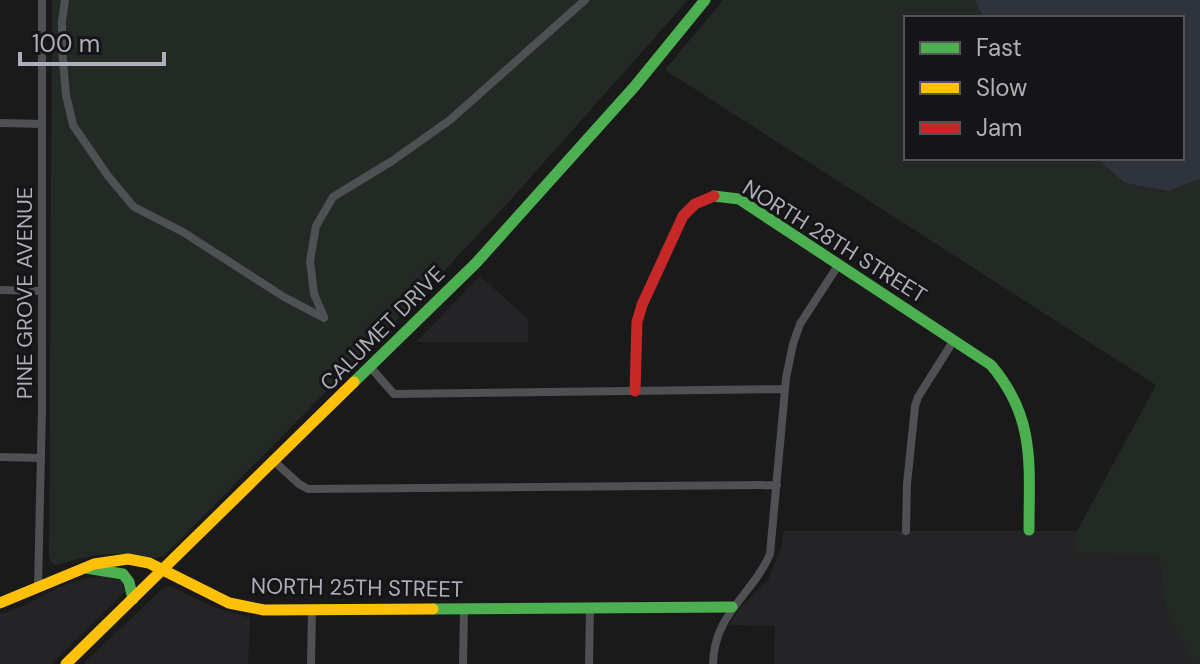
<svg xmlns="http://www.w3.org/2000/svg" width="1200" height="664" viewBox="0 0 1200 664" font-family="'DM Sans',sans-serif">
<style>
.built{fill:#242426}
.green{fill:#232924;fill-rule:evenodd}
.water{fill:#2f333b}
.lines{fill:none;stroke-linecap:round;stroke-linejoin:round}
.street{stroke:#4f5053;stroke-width:8}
.fast{stroke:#4caf50;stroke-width:11}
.slow{stroke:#ffc107;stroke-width:11}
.jam{stroke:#c62828;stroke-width:11}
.labels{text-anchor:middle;stroke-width:6;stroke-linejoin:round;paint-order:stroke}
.street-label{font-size:22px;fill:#adaeb9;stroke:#151416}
</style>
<rect width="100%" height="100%" fill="#1a1a1a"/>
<path class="built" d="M480,276L528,319V342H416Z
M784,531H1077V553L1159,554L1163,596L1169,618L1194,664H774L775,626L729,625L740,608L768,580L781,548Z
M105,575L122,576L125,592L51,664H0V614L21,607L59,587L83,579Z
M170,586L214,607L250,618L248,664H83L162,589Z"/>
<path class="green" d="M52,0H688L516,194L431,285L164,556C148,561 129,553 112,554C93,554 75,560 56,565L51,562L49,556Z
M723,0H1200V664H1194L1169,618L1163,596L1159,555L1077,553V531L1156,385L665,70ZM906,18H1182V158H906Z"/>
<path class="water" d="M975,0H1200V179L1168,191L1125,183L1097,158H1182V18H984Z"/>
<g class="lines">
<path class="street" d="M65,0L62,21V49L66,95L73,125L108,176L134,207L183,232L284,297L324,318
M0,123L42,124
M0,290L42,291
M324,317L314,294L310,261L316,226L333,197L392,161L450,120L585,0
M371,368L394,394L785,389
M0,457L41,458
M275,462L299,484L308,489L777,485
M906,531L907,484L915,406L918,397L954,340
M38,587L42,410V0
M311,664L312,610
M463,664L464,609
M589,664L590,608
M713,664C714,613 752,596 770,554L786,378L793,344L800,324L839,264"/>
<path class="fast" d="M714,196L739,199L991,365C1036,418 1029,465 1029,530
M354,382L476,263L635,86L705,0
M86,568L123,574L129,582L133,599
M433,609L732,607"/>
<path class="slow" d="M0,603L94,564L128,559L149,563L229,603L264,610L433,609
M66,664L354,382"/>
<path class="jam" d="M635,391L637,322L642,305L683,216L695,204L714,196"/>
</g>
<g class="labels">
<g class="street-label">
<text transform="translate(835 241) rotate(32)" y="8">NORTH 28TH STREET</text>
<text transform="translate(24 293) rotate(-90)" y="8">PINE GROVE AVENUE</text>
<text transform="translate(382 328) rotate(-45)" y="8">CALUMET DRIVE</text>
<text transform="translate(357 587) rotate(1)" y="8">NORTH 25TH STREET</text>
</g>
</g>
<rect x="904" y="16" width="280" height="144" fill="#151416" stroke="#525257" stroke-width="2"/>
<rect x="920" y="42" width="40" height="12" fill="#4caf50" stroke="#525257" stroke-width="2"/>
<text x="976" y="56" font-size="24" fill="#adaeb9">Fast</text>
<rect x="920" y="82" width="40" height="12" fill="#ffc107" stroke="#525257" stroke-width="2"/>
<text x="976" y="96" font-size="24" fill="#adaeb9">Slow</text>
<rect x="920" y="122" width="40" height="12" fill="#c62828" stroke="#525257" stroke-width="2"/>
<text x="976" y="136" font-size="24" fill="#adaeb9">Jam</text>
<path d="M20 52v12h144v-12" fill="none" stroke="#adaeb9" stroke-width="4"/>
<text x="32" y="52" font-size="24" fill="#adaeb9" stroke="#151416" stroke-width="6" paint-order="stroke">100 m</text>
</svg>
